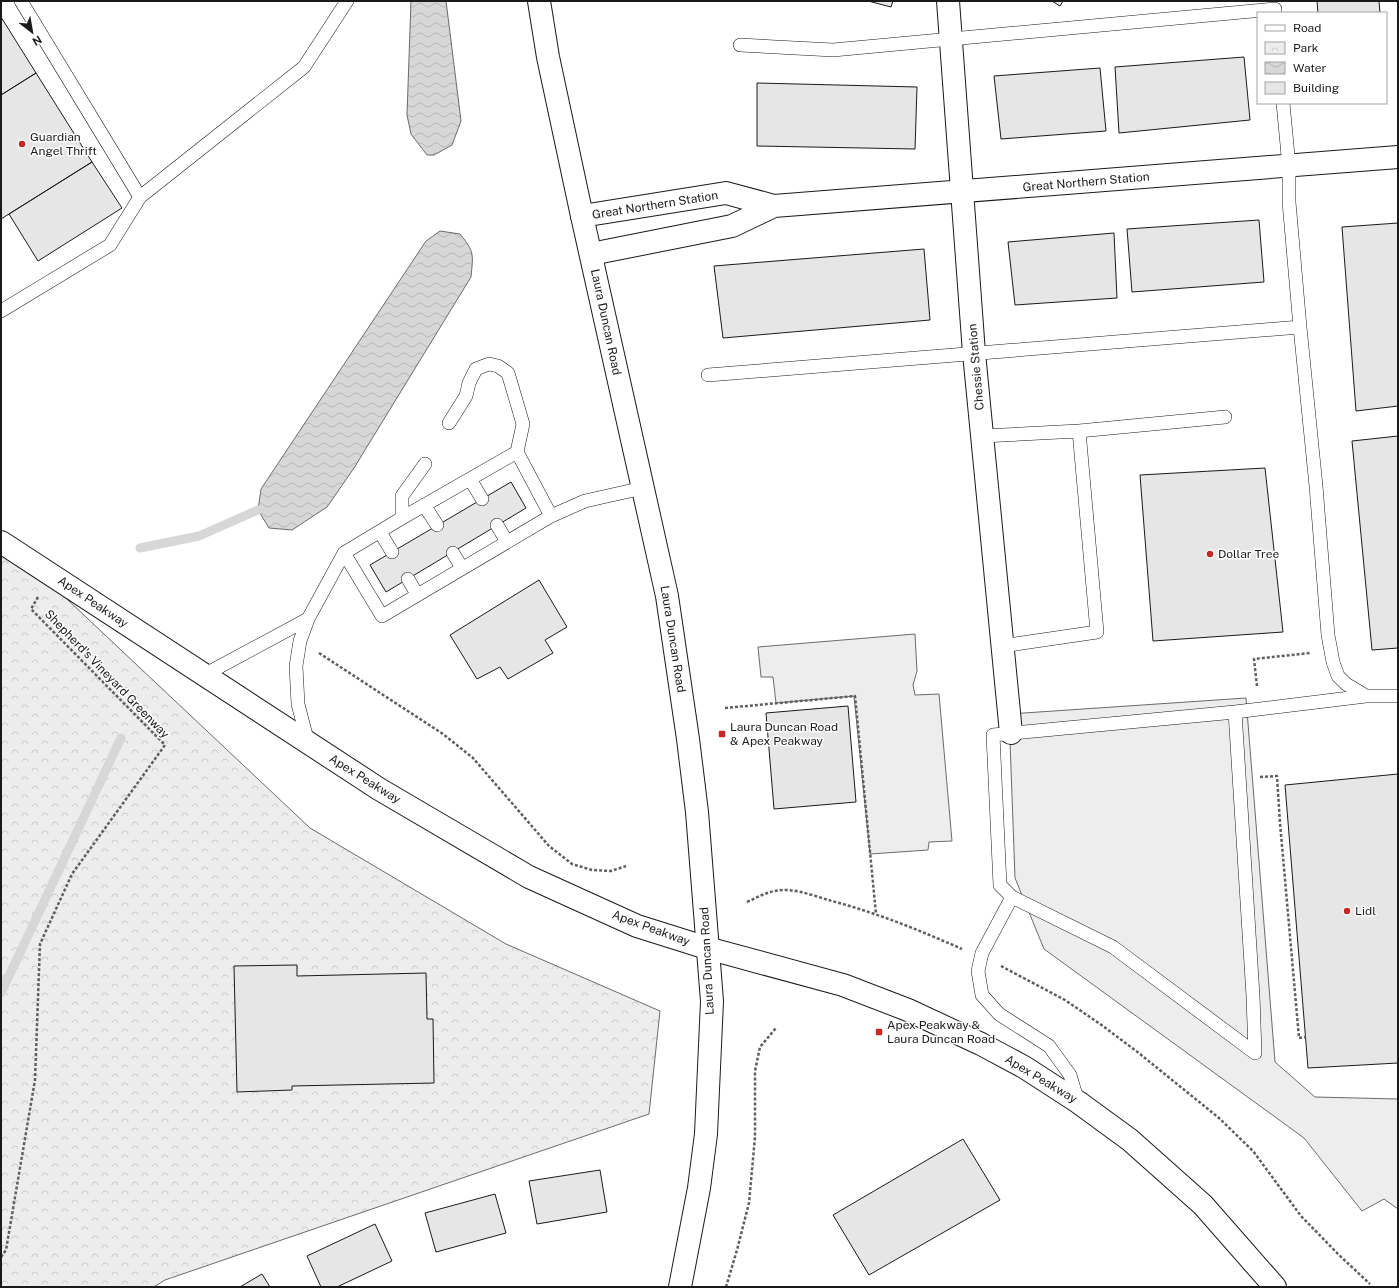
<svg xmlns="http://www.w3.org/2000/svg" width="1399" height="1288" viewBox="0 0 1399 1288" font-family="'Public Sans',sans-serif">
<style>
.park{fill:url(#park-crowns);stroke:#6a6a6a}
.built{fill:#ededed;stroke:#6a6a6a}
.water{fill:url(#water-waves);stroke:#6a6a6a}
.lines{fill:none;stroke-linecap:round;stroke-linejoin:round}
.stream{stroke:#d7d7d7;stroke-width:9}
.building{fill:#e6e6e6;stroke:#1a1a1a}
.service-casing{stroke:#1a1a1a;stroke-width:14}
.minor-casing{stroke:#1a1a1a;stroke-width:24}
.tertiary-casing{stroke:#1a1a1a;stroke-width:24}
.secondary-casing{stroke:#1a1a1a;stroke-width:24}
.path{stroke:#5f5f5f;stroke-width:2.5;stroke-dasharray:3 2;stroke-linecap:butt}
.service{stroke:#fff;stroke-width:13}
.minor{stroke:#fff;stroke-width:22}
.tertiary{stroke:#fff;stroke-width:22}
.secondary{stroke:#fff;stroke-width:22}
.poi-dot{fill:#c62828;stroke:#fff;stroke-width:1.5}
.labels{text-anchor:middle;stroke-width:3;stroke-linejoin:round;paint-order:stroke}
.poi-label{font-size:12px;fill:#1a1a1a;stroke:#fff;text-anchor:start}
.street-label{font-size:12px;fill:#1a1a1a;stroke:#fff}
</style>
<defs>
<pattern id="park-crowns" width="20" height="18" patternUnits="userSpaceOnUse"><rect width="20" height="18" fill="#ededed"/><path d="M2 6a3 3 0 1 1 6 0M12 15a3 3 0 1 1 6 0" fill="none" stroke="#cbcbcb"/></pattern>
<pattern id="water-waves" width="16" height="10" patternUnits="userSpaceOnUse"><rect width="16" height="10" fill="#d7d7d7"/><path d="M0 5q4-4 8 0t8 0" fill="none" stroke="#b8b8b8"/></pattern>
</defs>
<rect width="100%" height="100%" fill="#fff"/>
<path class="park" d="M1,541L18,553L310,828L506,944L660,1011L649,1114L165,1280L154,1287H1Z"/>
<path class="built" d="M915,634L917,671L913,685L915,695L939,694L952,841L929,842L928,850L870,854L854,696L776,703L773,677H761L758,647Z
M1246,698L1275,1062L1315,1097L1398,1099V1209L1384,1199L1362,1211L1304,1138L1044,949L1015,878L1009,714Z"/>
<path class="water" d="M411,1H446L461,121L452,145L434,155H427L411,134L407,115Z
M440,231L460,234C475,252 473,255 471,277L354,468L327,507L292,530L269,528L258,510L261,489L426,241Z"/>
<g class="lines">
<path class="stream" d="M140,548L199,536L258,510
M1,993L121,738"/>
</g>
<path class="building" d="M868,1H893L891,7Z
M1052,1H1063L1060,6Z
M1317,1H1379L1380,13H1318Z
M1,17L36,73L1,95Z
M1244,57L1250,120L1119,133L1115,67Z
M1100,68L1106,131L1001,139L994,76Z
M36,73L92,162L1,219V95Z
M757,83L917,87L915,149L757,146Z
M92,162L122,208L38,261L9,214Z
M1259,220L1264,282L1132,292L1127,229Z
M1398,223V406L1356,411L1342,227Z
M1114,233L1117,298L1015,305L1008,242Z
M924,249L930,320L723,338L714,266Z
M1398,436V648L1372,650L1352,441Z
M1265,468L1283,632L1153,641L1140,475Z
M511,482L526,508L386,592L370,565Z
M539,580L567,627L545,640L553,653L508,679L500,667L477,679L450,635Z
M848,706L856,802L774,809L766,713Z
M1398,774V1063L1308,1068L1285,785Z
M297,965V976L426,973L427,1019H433L434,1083L292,1086V1090L237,1092L234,966Z
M963,1139L1000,1200L869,1275L833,1215Z
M600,1170L607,1212L537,1224L529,1181Z
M495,1194L506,1233L436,1252L425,1213Z
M375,1224L392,1261L337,1287H321L307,1256Z
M262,1274L270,1287H240Z"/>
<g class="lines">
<defs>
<path id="service" d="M21,1L140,197L304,67L347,1
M740,45L833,50L1275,9
M1283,103L1289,166V202L1300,327L1316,486L1328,635L1333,662L1338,676L1346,684L1366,696H1398
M1,311L110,245L140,197
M708,375L1300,327
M449,423L466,396L469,383L476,369L489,364L498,366L508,373L523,424L517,452L551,516
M1079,431L1225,417
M982,436L1079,431L1097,632L1002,646
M470,479L482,499
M424,505L437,525
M402,518V496L425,464
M497,525L507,542
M380,532L392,552
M344,553L382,616L551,516L585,501L643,488
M453,553L462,568
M408,579L417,594
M204,675L308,619
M1235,712L1253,996L1255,1053L1113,947L1012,897L1000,885L993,735L1235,712L1366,696
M308,743L298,704L296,666L300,641L308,619L344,553L402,518L517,452
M1012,897L982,953L978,971L982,995L999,1014L1049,1046L1070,1075L1078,1102"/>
<path id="minor" d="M948,1L974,353L1011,733
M582,216L726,193L774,206L1398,157
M591,254L732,226L774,206"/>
<path id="tertiary" d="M539,1L548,57L582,216L667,596L688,739L697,812L712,1001L706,1134L699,1188L680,1287"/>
<path id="secondary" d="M1,542L379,789L529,877L637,926L707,948L843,985L908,1010L981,1044L1024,1067L1078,1102L1130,1140L1203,1205L1275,1287"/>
</defs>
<use href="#service" class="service-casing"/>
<use href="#minor" class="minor-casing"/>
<use href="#tertiary" class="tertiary-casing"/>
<use href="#secondary" class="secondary-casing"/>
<path class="path" d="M319,653L443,734L473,758L549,846L572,864L592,870L611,871L626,866
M1257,686L1254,659L1310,653
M725,708L855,696L876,914
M1260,777L1277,776L1280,823L1299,1038L1306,1037
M747,902C760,896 772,889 788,890C802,891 818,897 832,901C877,913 919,930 962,949
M1001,966L1065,1000L1103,1026L1140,1054L1219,1118L1253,1151L1301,1216L1338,1254L1370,1284
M1,1257L6,1250L35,1080L40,944L72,874L165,745L31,609L38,597
M726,1287L737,1250L749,1203L755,1137V1071L760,1047L776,1028"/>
<use href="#service" class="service"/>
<use href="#minor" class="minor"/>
<use href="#tertiary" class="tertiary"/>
<use href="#secondary" class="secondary"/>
</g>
<g class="poi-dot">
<circle cx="22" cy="144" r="4"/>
<circle cx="1210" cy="554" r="4"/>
<rect x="718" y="730" width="8" height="8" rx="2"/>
<circle cx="1347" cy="911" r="4"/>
<rect x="875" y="1028" width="8" height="8" rx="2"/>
</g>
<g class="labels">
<g class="poi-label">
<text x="30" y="141">Guardian<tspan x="30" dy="14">Angel Thrift</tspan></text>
<text x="1218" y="558">Dollar Tree</text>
<text x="730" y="731">Laura Duncan Road<tspan x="730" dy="14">&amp; Apex Peakway</tspan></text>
<text x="1355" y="915">Lidl</text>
<text x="887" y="1029">Apex Peakway &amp;<tspan x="887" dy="14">Laura Duncan Road</tspan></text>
</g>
<g class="street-label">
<text transform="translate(1086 182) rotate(-5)" y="4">Great Northern Station</text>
<text transform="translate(655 205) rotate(-9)" y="4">Great Northern Station</text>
<text transform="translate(606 322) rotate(78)" y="4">Laura Duncan Road</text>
<text transform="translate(976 367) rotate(-95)" y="4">Chessie Station</text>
<text transform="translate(93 602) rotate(34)" y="4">Apex Peakway</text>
<text transform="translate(673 639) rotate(81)" y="4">Laura Duncan Road</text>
<text transform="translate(107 674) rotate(46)" y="4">Shepherd's Vineyard Greenway</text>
<text transform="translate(365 779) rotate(32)" y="4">Apex Peakway</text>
<text transform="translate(651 928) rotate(20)" y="4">Apex Peakway</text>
<text transform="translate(707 961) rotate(-93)" y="4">Laura Duncan Road</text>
<text transform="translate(1041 1079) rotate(31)" y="4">Apex Peakway</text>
</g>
</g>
<rect width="1399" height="1288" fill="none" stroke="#1a1a1a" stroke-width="4"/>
<rect x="1257" y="12" width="130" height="92" fill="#ffffff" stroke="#a3a3a3"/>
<rect x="1265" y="25" width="20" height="6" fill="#ffffff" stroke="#a3a3a3"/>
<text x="1293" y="32" font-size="12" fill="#1a1a1a">Road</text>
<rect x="1265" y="42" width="20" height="12" fill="url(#park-crowns)" stroke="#a3a3a3"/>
<text x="1293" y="52" font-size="12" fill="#1a1a1a">Park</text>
<rect x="1265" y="62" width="20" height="12" fill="url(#water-waves)" stroke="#a3a3a3"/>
<text x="1293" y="72" font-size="12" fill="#1a1a1a">Water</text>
<rect x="1265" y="82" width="20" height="12" fill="#e6e6e6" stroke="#a3a3a3"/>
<text x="1293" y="92" font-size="12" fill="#1a1a1a">Building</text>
<g transform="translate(32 32) rotate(149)" stroke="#ffffff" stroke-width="3" paint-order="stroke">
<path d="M0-3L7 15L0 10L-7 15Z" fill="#1a1a1a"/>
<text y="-6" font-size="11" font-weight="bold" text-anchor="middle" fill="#1a1a1a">N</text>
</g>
</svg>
